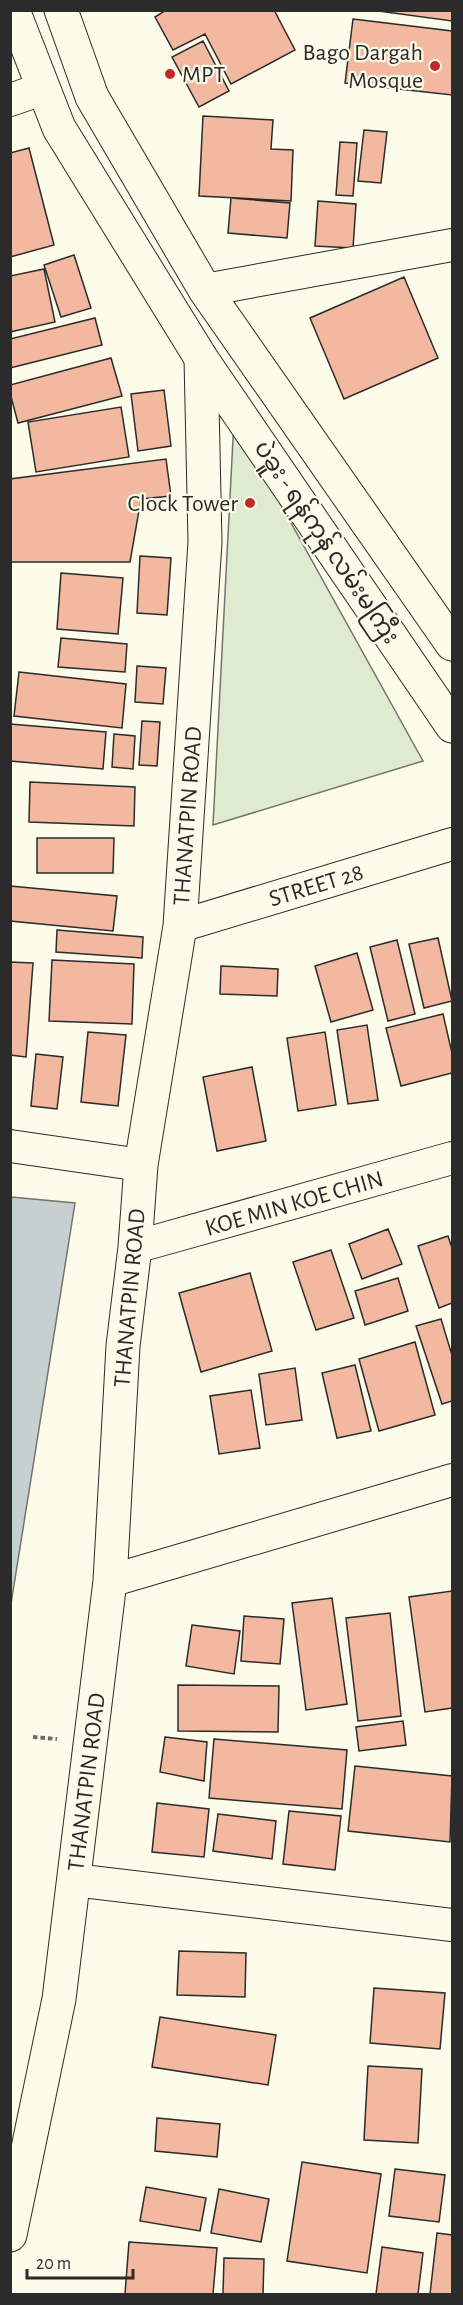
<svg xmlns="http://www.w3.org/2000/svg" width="463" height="2305" viewBox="0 0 463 2305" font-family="'Alegreya Sans','Noto Sans Myanmar',sans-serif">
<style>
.green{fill:#deebd1;stroke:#74746e;stroke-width:1.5}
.water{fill:#c7d0d0;stroke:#74746e;stroke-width:1.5}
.building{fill:#f2b8a0;stroke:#2b2b2b;stroke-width:1.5}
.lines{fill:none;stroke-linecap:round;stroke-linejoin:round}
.minor-casing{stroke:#2b2b2b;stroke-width:34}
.secondary-casing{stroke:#2b2b2b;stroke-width:35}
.trunk-casing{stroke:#2b2b2b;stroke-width:35}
.path{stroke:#6a6964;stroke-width:4;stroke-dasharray:4.5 3;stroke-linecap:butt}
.minor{stroke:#fdfbea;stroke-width:32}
.secondary{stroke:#fdfbea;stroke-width:33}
.trunk{stroke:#fdfbea;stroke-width:33}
.poi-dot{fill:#c62828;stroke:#fdfbea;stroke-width:2}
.labels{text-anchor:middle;stroke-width:4.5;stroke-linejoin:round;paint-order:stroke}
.poi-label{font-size:24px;fill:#2b2b2b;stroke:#fdfbea;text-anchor:end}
.street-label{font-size:24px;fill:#2b2b2b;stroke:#fdfbea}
</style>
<rect width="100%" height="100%" fill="#fdfbea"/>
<path class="green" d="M234,420L423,761L213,825Z"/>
<path class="water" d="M11,1197L75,1203L11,1604L10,1197Z"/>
<path class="building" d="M166,10H274L295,50L231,84L205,34L173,50L155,17Z
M371,10H452V21Z
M353,19L452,31V95L345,83Z
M203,41L229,91L199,107L172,57Z
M203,116L273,120L271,149L293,150L291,201L199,196Z
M364,130L387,132L381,183L358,181Z
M340,142L357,143L353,196L336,195Z
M29,148L54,245L10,257V153Z
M231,198L290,203L287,238L228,233Z
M318,201L356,204L353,248L315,246Z
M74,255L91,308L61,317L44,265Z
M44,269L55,322L10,332V276Z
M404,277L438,358L344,399L310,318Z
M95,318L102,345L10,368V339Z
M111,358L122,396L18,423L10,393V385Z
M164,390L171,446L138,451L131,394Z
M121,407L129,457L36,472L28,422Z
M166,459L171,496L141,499L130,562H10V479Z
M140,556L171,558L167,615L137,613Z
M61,573L123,578L118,634L57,629Z
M61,638L127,644L125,672L58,667Z
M137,666L166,668L163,704L135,702Z
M19,672L126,684L122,728L14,716Z
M142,721L160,722L157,766L139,765Z
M10,724L106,732L103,769L10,761Z
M114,734L135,736L133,769L112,767Z
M30,782L135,787L134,826L29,822Z
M37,838H114L113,873H37Z
M10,886L117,896L113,931L10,921Z
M57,930L143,937L142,958L56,952Z
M438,938L452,1001L424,1008L409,944Z
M397,940L415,1014L388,1021L370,947Z
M357,953L373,1010L331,1022L315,966Z
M52,960L134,964L132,1024L49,1021Z
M10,962L33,963L26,1057L10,1055Z
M221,966L278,969L277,996L220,994Z
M443,1014L452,1053V1073L401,1086L386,1028Z
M367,1025L378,1100L348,1104L337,1030Z
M88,1032L126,1035L118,1106L81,1102Z
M325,1032L336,1105L298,1111L287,1038Z
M36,1054L63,1057L57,1109L31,1106Z
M252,1067L266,1141L217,1151L203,1077Z
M388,1229L402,1264L362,1279L349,1244Z
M448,1236L452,1248V1303L439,1308L418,1246Z
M331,1250L354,1318L316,1330L293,1262Z
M250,1273L272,1351L201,1372L179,1293Z
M398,1278L408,1311L365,1325L355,1291Z
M441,1319L452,1355V1401L442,1404L416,1326Z
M415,1342L435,1415L379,1431L359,1359Z
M355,1365L371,1431L337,1438L322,1373Z
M295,1368L302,1420L266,1425L259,1374Z
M251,1390L260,1448L219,1454L210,1396Z
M452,1591V1708L425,1712L409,1597Z
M332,1598L347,1704L306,1710L292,1603Z
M390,1613L401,1716L358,1721L346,1618Z
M244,1616L284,1619L280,1664L241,1661Z
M192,1625L240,1631L234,1674L186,1666Z
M178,1685L279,1686L278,1732L178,1731Z
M403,1721L406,1745L359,1751L356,1727Z
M165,1737L207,1742L204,1781L160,1772Z
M214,1739L347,1750L342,1809L209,1798Z
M355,1766L452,1776L450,1842L348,1831Z
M157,1803L209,1809L204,1857L152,1852Z
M289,1811L341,1816L335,1870L283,1864Z
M218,1814L276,1821L272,1859L213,1851Z
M179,1951L246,1953L245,1997L177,1995Z
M374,1988L445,1993L440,2049L370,2043Z
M160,2017L276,2035L268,2085L152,2067Z
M368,2066L422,2069L418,2143L364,2140Z
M157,2118L220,2124L217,2157L155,2151Z
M302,2162L381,2174L367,2273L287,2261Z
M395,2169L445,2175L439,2222L389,2216Z
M146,2187L206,2198L200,2231L140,2221Z
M219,2189L269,2199L261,2242L211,2233Z
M437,2233L452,2235V2294H430Z
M129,2242L217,2248L213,2294H125Z
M382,2247L423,2253L418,2294H376Z
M224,2258L264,2259L263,2294H223Z"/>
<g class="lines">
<defs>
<path id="minor" d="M10,100L42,89
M205,290L452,245
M180,926L452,844
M10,1146L141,1165
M135,1247L452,1158
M110,1581L452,1480
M74,1880L452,1925"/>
<path id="secondary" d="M10,2235L59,1999L110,1581L123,1346L135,1247L141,1165L180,926L205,542L201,358"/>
<path id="trunk" d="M13,10L59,128L201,358L452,726
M61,10L92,97L205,290L452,644"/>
</defs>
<use href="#minor" class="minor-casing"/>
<use href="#secondary" class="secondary-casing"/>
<use href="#trunk" class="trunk-casing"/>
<path class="path" d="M33,1737L57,1739"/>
<use href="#minor" class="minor"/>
<use href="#secondary" class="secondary"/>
<use href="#trunk" class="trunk"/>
</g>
<g class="poi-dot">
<circle cx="435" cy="66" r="6"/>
<circle cx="170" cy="74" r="6"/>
<circle cx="250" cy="503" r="6"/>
</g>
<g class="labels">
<g class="poi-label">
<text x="423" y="60">Bago Dargah<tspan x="423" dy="28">Mosque</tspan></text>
<text x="182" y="82" text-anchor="start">MPT</text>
<text x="238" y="511">Clock Tower</text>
</g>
<g class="street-label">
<text transform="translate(327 542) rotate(56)" y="8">ပဲခူး - ရန်ကုန် လမ်းမကြီး</text>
<text transform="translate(187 816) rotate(-86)" y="8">THANATPIN ROAD</text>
<text transform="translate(316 885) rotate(-17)" y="8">STREET 28</text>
<text transform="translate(294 1203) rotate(-16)" y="8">KOE MIN KOE CHIN</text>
<text transform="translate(129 1298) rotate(-85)" y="8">THANATPIN ROAD</text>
<text transform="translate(86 1782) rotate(-83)" y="8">THANATPIN ROAD</text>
</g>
</g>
<rect width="463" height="2305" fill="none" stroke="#2b2b2b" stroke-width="24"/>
<path d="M27 2269v9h106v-9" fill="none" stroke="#2b2b2b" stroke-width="3"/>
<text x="36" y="2269" font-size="18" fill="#2b2b2b" stroke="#fdfbea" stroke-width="4.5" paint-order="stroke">20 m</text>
</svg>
